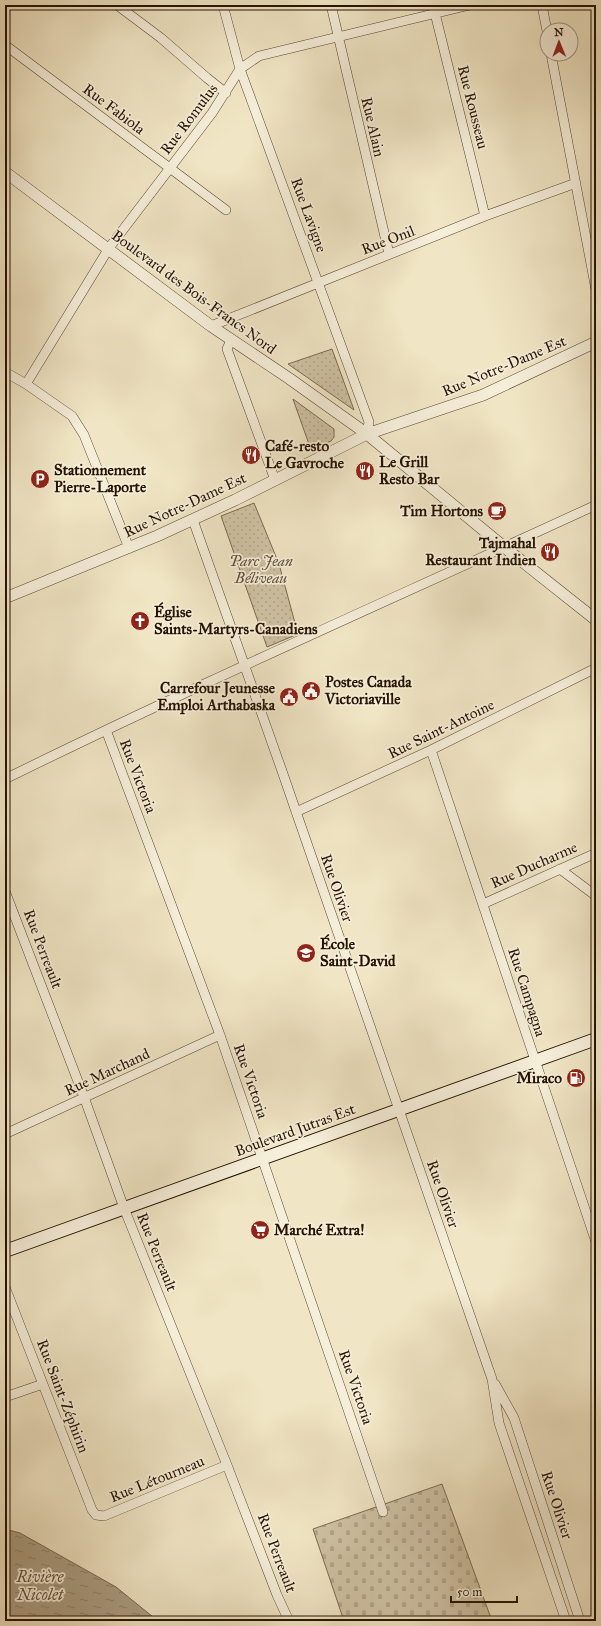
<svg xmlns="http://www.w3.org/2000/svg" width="601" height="1626" viewBox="0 0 601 1626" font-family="'IM FELL Great Primer',serif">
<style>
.grass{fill:url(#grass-dots);stroke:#7a6a52}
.cemetery{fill:url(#cemetery-stones);stroke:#7a6a52}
.water{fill:url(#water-ripples);stroke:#76654e}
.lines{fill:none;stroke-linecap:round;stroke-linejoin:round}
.minor-casing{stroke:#584732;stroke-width:10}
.tertiary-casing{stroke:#584732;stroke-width:12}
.secondary-casing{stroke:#261201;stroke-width:14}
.minor{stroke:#f5eed9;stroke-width:9}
.tertiary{stroke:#f5eed9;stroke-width:11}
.secondary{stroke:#f5eed9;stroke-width:12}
.labels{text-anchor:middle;stroke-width:3.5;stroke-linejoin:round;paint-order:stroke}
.street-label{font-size:15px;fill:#261201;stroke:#f5eed9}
.poi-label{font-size:15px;font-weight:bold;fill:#261201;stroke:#f5eed9;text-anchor:start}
.park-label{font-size:15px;font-style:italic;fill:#614f3a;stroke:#f5eed9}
.water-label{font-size:16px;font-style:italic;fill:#62513b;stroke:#f5eed9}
</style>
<defs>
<pattern id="grass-dots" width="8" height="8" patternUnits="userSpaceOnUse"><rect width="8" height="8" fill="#cec1a3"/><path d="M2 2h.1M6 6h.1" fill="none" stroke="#b1a58b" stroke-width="1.8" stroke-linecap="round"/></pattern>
<pattern id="cemetery-stones" width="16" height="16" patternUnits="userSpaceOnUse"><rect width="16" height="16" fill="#cec1a3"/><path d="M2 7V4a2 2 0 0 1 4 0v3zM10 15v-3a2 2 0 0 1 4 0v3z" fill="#b1a58b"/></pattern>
<pattern id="water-ripples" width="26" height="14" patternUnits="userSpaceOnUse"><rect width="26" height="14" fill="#ab9d82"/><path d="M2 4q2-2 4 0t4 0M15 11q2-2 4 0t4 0" fill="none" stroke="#8b7f68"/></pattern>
</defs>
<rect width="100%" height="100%" fill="#f0e5c4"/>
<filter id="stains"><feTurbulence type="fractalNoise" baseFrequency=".005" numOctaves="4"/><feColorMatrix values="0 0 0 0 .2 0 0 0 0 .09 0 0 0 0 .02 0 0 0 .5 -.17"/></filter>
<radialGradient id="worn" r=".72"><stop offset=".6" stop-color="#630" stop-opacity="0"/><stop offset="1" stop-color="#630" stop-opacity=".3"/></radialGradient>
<path class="grass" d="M332,349L354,410L288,364Z
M293,399L334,429V437L331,441L311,450Z
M254,503L279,564L298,634L267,647L221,516Z"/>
<path class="cemetery" d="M442,1484L492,1621H344L313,1529Z"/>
<path class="water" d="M5,1529L20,1533L116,1587L158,1621H5Z"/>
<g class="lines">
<defs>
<path id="minor" d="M117,5L161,38L207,78L226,93
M223,5L240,69L369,422L367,434
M331,5L389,254
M433,5L485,216
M542,5L547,31
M5,6L6,5
M5,45L226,210
M551,54L596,290
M211,326L485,216L576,183
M231,340L227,349L275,480
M5,372L26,384L72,416L84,435L129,548
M26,384L109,248L212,113L240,69L259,56L470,5
M193,520L282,771L492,1379L499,1423L566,1621
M106,730L220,1035L383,1512
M431,750L596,1242
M5,779C200,683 399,596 596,505
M296,812L431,750L596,668
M560,869L596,896
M5,891L84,1097L124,1208L227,1465L277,1595L289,1621
M483,904L596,853
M5,1134L220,1035
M5,1287L92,1510L96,1515L104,1516L227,1465
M495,1384L514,1418L580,1621
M5,1397L43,1384"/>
<path id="tertiary" d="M5,172L211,326L290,379L367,434L504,547L596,620
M5,598L157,536L235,500L367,434L483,395L596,342"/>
<path id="secondary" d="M5,1251L596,1039"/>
</defs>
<use href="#minor" class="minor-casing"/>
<use href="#tertiary" class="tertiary-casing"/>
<use href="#secondary" class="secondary-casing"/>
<use href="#minor" class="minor"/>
<use href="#tertiary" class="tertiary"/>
<use href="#secondary" class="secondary"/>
</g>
<defs>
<symbol id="restaurant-disc" viewBox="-11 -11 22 22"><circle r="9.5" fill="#8f2418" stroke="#f5eed9"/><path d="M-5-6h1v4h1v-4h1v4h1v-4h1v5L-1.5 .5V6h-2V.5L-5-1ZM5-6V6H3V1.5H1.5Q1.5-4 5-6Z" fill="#fff"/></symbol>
<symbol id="parking-disc" viewBox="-11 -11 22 22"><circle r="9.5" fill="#8f2418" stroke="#f5eed9"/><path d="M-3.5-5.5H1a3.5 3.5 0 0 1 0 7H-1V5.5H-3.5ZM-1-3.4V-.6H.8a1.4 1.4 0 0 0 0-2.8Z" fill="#fff"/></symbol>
<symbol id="cafe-disc" viewBox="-11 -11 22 22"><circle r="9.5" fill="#8f2418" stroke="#f5eed9"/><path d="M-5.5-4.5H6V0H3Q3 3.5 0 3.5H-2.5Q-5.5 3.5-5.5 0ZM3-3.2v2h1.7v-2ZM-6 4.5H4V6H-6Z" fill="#fff"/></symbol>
<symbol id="church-disc" viewBox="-11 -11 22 22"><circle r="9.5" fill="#8f2418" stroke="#f5eed9"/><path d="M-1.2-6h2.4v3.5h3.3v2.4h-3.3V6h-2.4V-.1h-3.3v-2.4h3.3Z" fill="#fff"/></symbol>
<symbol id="civic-disc" viewBox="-11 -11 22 22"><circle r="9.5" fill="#8f2418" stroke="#f5eed9"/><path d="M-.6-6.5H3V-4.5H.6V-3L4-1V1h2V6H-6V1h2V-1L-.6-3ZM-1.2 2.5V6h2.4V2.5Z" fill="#fff"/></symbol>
<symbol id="school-disc" viewBox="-11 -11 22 22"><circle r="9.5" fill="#8f2418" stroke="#f5eed9"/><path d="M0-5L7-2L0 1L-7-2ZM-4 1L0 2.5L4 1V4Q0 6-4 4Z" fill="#fff"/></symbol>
<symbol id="fuel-disc" viewBox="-11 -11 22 22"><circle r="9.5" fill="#8f2418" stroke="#f5eed9"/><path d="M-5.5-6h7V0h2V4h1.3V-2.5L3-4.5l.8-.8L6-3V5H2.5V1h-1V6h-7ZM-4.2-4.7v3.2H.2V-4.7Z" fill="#fff"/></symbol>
<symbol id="supermarket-disc" viewBox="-11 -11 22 22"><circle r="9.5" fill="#8f2418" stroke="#f5eed9"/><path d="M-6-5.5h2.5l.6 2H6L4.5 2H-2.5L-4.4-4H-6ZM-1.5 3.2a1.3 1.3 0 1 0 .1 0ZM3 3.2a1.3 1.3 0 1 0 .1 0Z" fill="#fff"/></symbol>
</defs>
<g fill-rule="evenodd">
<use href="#restaurant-disc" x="240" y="444" width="22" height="22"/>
<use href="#restaurant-disc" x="354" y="460" width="22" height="22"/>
<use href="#parking-disc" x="29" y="468" width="22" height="22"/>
<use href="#cafe-disc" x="486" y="500" width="22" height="22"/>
<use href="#restaurant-disc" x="539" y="541" width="22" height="22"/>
<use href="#church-disc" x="129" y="610" width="22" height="22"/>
<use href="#civic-disc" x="300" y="680" width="22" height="22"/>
<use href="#civic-disc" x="278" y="686" width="22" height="22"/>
<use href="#school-disc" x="295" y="942" width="22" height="22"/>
<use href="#fuel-disc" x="565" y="1067" width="22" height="22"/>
<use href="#supermarket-disc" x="249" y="1219" width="22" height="22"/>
</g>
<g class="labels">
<g class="street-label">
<text transform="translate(473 107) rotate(76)" y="5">Rue Rousseau</text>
<text transform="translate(114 109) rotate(37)" y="5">Rue Fabiola</text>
<text transform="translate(189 119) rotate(-53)" y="5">Rue Romulus</text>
<text transform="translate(373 127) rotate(77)" y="5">Rue Alain</text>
<text transform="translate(309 215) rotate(70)" y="5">Rue Lavigne</text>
<text transform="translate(388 240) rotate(-21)" y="5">Rue Onil</text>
<text transform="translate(194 292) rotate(36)" y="5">Boulevard des Bois-Francs Nord</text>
<text transform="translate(504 366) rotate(-23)" y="5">Rue Notre-Dame Est</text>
<text transform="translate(185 505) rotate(-25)" y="5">Rue Notre-Dame Est</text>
<text transform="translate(441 729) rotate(-26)" y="5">Rue Saint-Antoine</text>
<text transform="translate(138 776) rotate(69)" y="5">Rue Victoria</text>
<text transform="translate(534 865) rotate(-24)" y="5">Rue Ducharme</text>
<text transform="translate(337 888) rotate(71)" y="5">Rue Olivier</text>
<text transform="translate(43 949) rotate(69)" y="5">Rue Perreault</text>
<text transform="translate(527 992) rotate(72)" y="5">Rue Campagna</text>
<text transform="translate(107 1072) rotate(-25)" y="5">Rue Marchand</text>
<text transform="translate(251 1081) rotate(71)" y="5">Rue Victoria</text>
<text transform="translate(295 1130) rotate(-20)" y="5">Boulevard Jutras Est</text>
<text transform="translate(443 1194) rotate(71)" y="5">Rue Olivier</text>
<text transform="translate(157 1252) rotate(68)" y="5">Rue Perreault</text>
<text transform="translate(356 1387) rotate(71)" y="5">Rue Victoria</text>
<text transform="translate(63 1396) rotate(69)" y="5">Rue Saint-Zéphirin</text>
<text transform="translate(157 1479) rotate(-22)" y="5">Rue Létourneau</text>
<text transform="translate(557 1505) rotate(72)" y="5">Rue Olivier</text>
<text transform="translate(277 1553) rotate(69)" y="5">Rue Perreault</text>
</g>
<g class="poi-label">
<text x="265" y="451">Café-resto<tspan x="265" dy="17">Le Gavroche</tspan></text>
<text x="379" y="467">Le Grill<tspan x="379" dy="17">Resto Bar</tspan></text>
<text x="54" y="475">Stationnement<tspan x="54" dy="17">Pierre-Laporte</tspan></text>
<text x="483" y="516" text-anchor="end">Tim Hortons</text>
<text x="536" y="548" text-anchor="end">Tajmahal<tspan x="536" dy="17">Restaurant Indien</tspan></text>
<text x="154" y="617">Église<tspan x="154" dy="17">Saints-Martyrs-Canadiens</tspan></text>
<text x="325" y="687">Postes Canada<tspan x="325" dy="17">Victoriaville</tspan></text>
<text x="275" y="693" text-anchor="end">Carrefour Jeunesse<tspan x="275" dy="17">Emploi Arthabaska</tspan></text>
<text x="320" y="949">École<tspan x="320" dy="17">Saint-David</tspan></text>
<text x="562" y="1083" text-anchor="end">Miraco</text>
<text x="274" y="1235">Marché Extra!</text>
</g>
<g class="park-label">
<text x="261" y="566">Parc Jean<tspan x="261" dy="17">Béliveau</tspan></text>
</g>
<g class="water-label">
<text x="40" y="1582">Rivière<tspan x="40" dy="18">Nicolet</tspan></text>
</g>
</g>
<rect width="601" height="1626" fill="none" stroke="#f0e5c4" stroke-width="20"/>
<rect x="6" y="6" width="589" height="1614" fill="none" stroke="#261201" stroke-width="2"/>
<rect x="10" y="10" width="581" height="1606" fill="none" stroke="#261201"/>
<g transform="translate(559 42) rotate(359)"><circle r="19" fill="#f5eed9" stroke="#a29683"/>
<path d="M0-3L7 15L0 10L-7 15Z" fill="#8f2418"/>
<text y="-6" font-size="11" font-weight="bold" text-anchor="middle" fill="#261201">N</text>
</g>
<path d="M451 1596v6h66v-6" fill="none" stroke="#261201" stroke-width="2"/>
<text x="457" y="1596" font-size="12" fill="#261201" stroke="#f5eed9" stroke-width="3" paint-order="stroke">50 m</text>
<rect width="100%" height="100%" filter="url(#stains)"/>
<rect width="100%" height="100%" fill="url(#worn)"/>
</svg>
